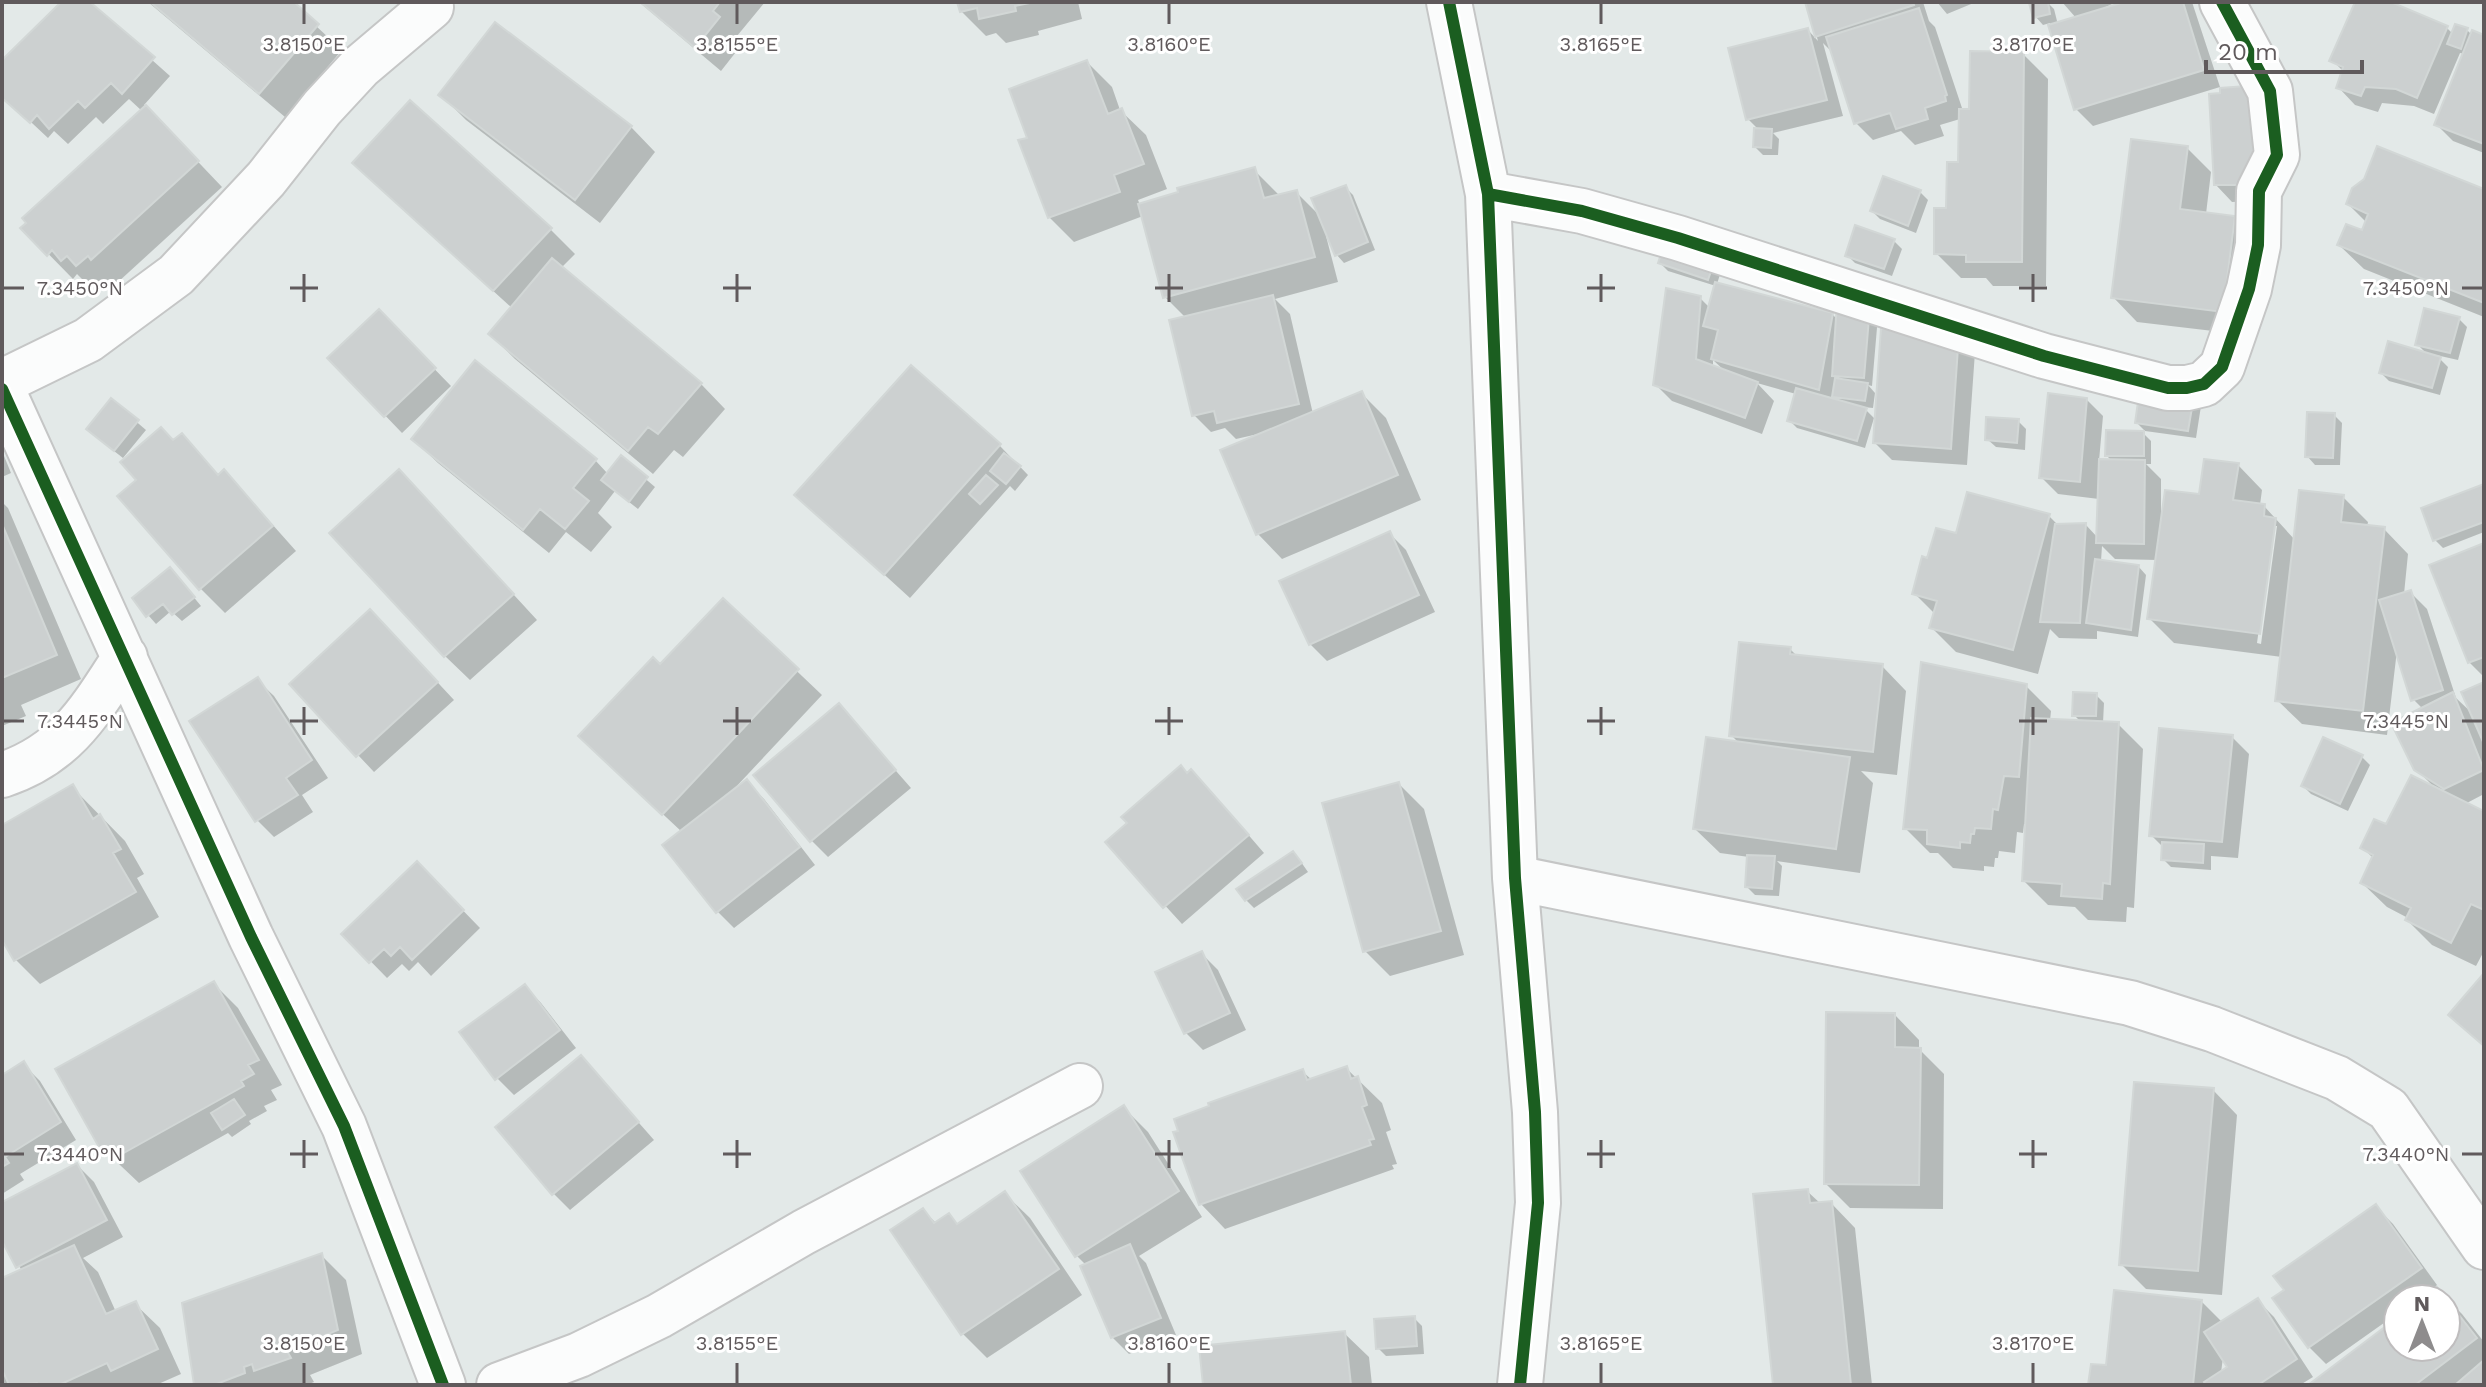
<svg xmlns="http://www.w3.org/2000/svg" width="2486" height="1387" viewBox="0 0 2486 1387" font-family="'Work Sans',sans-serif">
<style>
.shadow{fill:#0003;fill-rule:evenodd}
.building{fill:#ccd0d0;stroke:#d2d7d6;stroke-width:2}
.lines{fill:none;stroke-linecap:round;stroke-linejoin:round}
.minor-casing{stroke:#c5c6c6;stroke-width:48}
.minor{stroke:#fbfcfc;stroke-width:44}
.cycleway-casing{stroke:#fff;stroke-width:17}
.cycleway{stroke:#1b5e20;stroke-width:12}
.ticks{fill:none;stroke:#605a5c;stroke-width:3}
.ticks-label{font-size:20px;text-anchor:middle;fill:#605a5c;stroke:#fff;stroke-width:6;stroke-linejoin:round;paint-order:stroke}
</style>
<rect width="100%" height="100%" fill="#e3e9e8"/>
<path class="shadow" d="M64,2H87L170,76L144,105L222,187L117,283L113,279L102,289L92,279L87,284L77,274L73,279L23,228L142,111L129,99L103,124L96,117L68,144L54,131L48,138L2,95V63Z
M148,2H290L342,50L285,117Z
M639,2H765L737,36L743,43L721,71Z
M959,2H1078L1082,19L1038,31L1039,35L1006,43L996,33L986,36L961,11Z
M1807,2H1923L1929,21L1935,27L1963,111H1971L2023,54L2048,79L2046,286H1993L1986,278H1961L1936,253L1960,164V119L1940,125L1944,136L1915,145L1901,131L1873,140L1856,123L1833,53L1823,43L1843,116L1773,133L1779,139L1778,155H1763L1755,147L1760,131L1748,119L1808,30L1818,41Z
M1937,2H1976L1947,14Z
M2047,2L2054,9L2058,25L2077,19L2062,2H2116L2104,8L2131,2H2192L2220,87L2093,126L2076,109L2050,23L2043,25L2035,16L2032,4Z
M2357,2H2386L2447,28L2453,34L2467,30L2472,35L2484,37V153L2453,141L2436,124L2465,54L2460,53L2434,114L2414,106L2382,103L2378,112L2355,105L2339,88L2344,72L2332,60Z
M1087,62L1112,87L1120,110L1146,135L1167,189L1138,200L1140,205L1254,170L1280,196L1296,192L1321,217L1345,187L1353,195L1375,250L1344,263L1336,254L1328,235L1326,236L1338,282L1275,299L1290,314L1313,414L1362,394L1386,418L1421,500L1282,559L1258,534V434L1236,439L1225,428L1211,432L1194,415L1186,318L1165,297L1143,216L1074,242L1049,217L1030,139Z
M441,95L631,127L655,152L600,223L466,120Z
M2263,105L2256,201L2232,202L2216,185Z
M2187,148L2211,172L2206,214L2234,218L2259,242L2247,335L2137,322L2113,297Z
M379,187L550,229L575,254L561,268L701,384L725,409L683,457L674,450L653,474L515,359L490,334L512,308Z
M2484,191V317L2364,269L2339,245L2363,232L2367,223L2348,204Z
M1920,192L1928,200L1916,233L1880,219L1872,211Z
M1894,241L1902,249L1892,276L1855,263L1847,255Z
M1660,263L1723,265L1717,284L1832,314L1838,320L1878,316L1872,386L1868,385L1875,393L1873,408L1863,407L1874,418L1865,448L1797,428L1789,420L1796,394L1757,383L1774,401L1762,434L1672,401L1655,384L1700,298L1710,308L1716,286L1668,271ZM1713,360L1727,373L1713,368Z
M379,312L451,386L402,433L330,358Z
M2459,319L2467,327L2458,360L2436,355L2448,367L2440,395L2389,381L2381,373L2428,355L2417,344Z
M1883,330L1975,352L1967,465L1892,460L1875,443Z
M911,367L1000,446L1028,475L1015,491L1010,486L910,598L797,495Z
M2086,399L2103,416L2099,461H2112L2107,456L2143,433L2151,441V464H2146L2161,479V517L2201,497L2238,465L2262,490L2260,505L2264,506L2295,540L2343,497L2368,522L2367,527L2384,529L2408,554L2404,594L2410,592L2427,609L2456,698L2473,714L2484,684V794L2465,804L2484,813V951L2476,966L2432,945L2407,920L2408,918L2387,907L2362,883L2374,859L2362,847L2436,789L2416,769L2423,709L2413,699L2397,650L2387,735L2302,724L2277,700L2282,657L2174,643L2149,618L2157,560L2115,559L2102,546L2101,561L2138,566L2146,575L2138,637L2097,631V639L2059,638L2050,629L2038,674L1956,652L1931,627L1935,614L1914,593L1929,560L1957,536L2049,516L2059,526L2086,525L2098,538L2099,499L2058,494L2041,477ZM2273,526H2277L2261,644L2257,643Z
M111,400L146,430L123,458L96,437Z
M2201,406L2196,438L2145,431L2137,423Z
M2334,415L2342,423L2340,465H2315L2307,456Z
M2018,421L2026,429L2025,450L1996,447L1987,439Z
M182,436L220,476L224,472L248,497L296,551L225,613L200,588L139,480Z
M413,439L595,460L608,474L621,458L655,487L638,509L615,491L598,513L612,527L591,552L566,532L549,553L438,463Z
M2,451L11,473L2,477Z
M2484,486V532L2443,548L2435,540Z
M423,496L537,620L470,680L445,656Z
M2,502L8,508L81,679L21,705L26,716L2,726Z
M1389,533L1406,550L1435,612L1327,661L1310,644Z
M2484,545V677L2469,662Z
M178,578L201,606L182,621L171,611L156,624L134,599Z
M723,601L822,695L734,789L736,790L747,782L764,799L815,865L734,928L717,911L682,832L605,760L660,667Z
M387,628L454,700L374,772L358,755Z
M1790,649L1798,657L1882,666L1906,691L1897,775L1861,771L1873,783L1860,873L1777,861L1782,866L1779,896L1755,895L1747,887L1749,857L1720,853L1695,829L1739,743L1731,735Z
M257,680L274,696L328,778L302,795L313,812L274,837L257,820Z
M2026,686L2051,711L2050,721L2081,722L2074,715L2096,695L2104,703L2103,723L2118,724L2143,749L2134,908L2127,907L2126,922L2088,920L2075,907L2048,905L2024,881L2027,824H2024L2023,833L2017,832L2015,853L1999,851L1998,858H1995L1994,867L1984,866V871L1953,868L1938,853H1930L1905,828Z
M839,706L911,788L828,857L811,840Z
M2232,737L2249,754L2238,858L2211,856V870L2171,867L2163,859V847L2151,835Z
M2362,757L2370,765L2348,811L2311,794L2303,786Z
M1188,775L1208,788L1264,853L1182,924L1108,843Z
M1399,784L1424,809L1464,955L1390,976L1365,951Z
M72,787L125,841L144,874L137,878L159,917L40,984L16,960L2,936V827Z
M1301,862L1308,872L1254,908L1246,900Z
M417,863L480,928L431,976L418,962L409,971L402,964L387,978L344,934Z
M1201,953L1218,970L1246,1030L1203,1050L1186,1033Z
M213,983L238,1008L282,1085L271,1090L277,1100L264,1106L267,1111L249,1121L251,1124L232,1137L228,1133L139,1183L102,1148Z
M525,986L541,1003L576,1048L514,1095L497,1078Z
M1895,1015L1919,1040V1049L1944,1074L1943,1209L1850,1208L1826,1184Z
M581,1057L654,1140L570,1210L553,1193Z
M23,1064L40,1081L76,1140L20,1174L24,1180L2,1194V1077Z
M1346,1068L1382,1103L1391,1130L1386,1132L1397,1164L1392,1165L1394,1169L1225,1229L1201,1204L1303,1072L1312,1080Z
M2213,1090L2237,1115L2222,1295L2146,1289L2121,1264Z
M1123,1107L1148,1132L1202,1217L1139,1256L1146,1263L1176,1335L1129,1354L1112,1337L1086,1265L1077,1256L1023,1172Z
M77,1165L94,1182L123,1237L83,1258L98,1272L116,1312L135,1304L160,1328L181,1374L156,1385L2,1383V1280L22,1271L2,1236V1204Z
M1807,1191L1821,1204L1831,1203L1855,1228L1872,1385H1775Z
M1005,1194L1030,1218L1082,1295L987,1358L963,1334L923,1210L937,1224L949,1216L959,1225Z
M2376,1207L2393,1224L2437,1285L2435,1287L2462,1314L2484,1342V1385H2312L2398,1319V1347H2446V1299H2424L2431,1294L2429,1291L2418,1299H2398V1313L2326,1364L2309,1347Z
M321,1255L346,1280L362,1354L310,1375L314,1382L307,1385H196Z
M2257,1300L2274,1317L2313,1377L2300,1385H2090L2108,1367L2201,1301L2222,1322ZM2223,1357L2230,1368L2221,1373Z
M1414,1318L1422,1326L1424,1354L1386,1356L1378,1348Z
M1344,1333L1369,1357L1372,1385H1205Z"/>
<path class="building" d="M61,2H90L155,57L122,94L111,83L85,108L78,101L49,129L37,115L30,123L2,98V60Z
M150,2H294L319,24L259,94Z
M640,2H720L713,11L720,17L695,48Z
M957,2H1030V3L1015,6L1016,11L979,19L977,8L960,12Z
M1805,2H1913L1914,5L1815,37Z
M2048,2L2050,14L2033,18L2029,3Z
M2124,2H2183L2204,70L2074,110L2048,25Z
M2355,2H2391L2448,26L2417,98L2396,89L2365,87L2361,96L2336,88L2343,67L2329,61Z
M1919,8L1947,95L1945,96L1946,101L1925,108L1928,119L1896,129L1890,113L1854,124L1826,37Z
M495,22L632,126L575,200L438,95Z
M2455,24L2468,28L2461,49L2447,44Z
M1808,28L1827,100L1746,120L1728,48Z
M2472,30L2484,35V144L2434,125Z
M1970,51L2024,52L2022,262H1966V255L1934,254V208H1946L1947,162H1958L1959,109H1969Z
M1087,60L1108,114L1122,108L1144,164L1114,175L1120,192L1048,218L1018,140L1027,138L1009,89Z
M2247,86L2251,91L2254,171L2239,185H2214L2209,94L2220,93V88Z
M410,100L552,228L493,291L352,163Z
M146,105L199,161L91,260L88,256L76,266L67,256L61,261L52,250L47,256L20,228L26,223L22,218Z
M1754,128L1772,129L1771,148L1753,147Z
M2131,139L2188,146L2180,209L2235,216L2223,312L2111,298Z
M2377,146L2484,189V303L2337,245L2346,224L2362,230L2368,214L2346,204L2352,188L2364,179Z
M1255,167L1264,198L1297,190L1315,257L1163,298L1138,204L1178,192L1177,188Z
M1883,176L1921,190L1908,226L1870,211Z
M1346,185L1368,242L1335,256L1311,198Z
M1855,225L1895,239L1884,269L1845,256Z
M1666,239L1716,256L1708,280L1658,263Z
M552,258L702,383L658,434L648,427L628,451L488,334Z
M1715,282L1833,313L1819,390L1711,359L1718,330L1703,326Z
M1666,288L1701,296L1696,359L1758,382L1745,418L1653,385Z
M1273,295L1299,404L1217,423L1214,411L1192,416L1169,320Z
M1837,303L1870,306L1864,378L1832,376Z
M2424,308L2460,317L2450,353L2415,345Z
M379,309L436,368L384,417L327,358Z
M1881,328L1959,333L1951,449L1873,443Z
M2388,341L2441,357L2432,388L2379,373Z
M475,360L597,459L573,488L589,501L565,529L540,509L523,530L411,439Z
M911,365L1001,444L884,575L794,495Z
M1835,378L1868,383L1865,401L1832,397Z
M1796,388L1867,408L1857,441L1787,421Z
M2140,388L2194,396L2188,431L2135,423Z
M1362,391L1398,475L1256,535L1220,450Z
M2048,393L2087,398L2080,482L2039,478Z
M111,398L139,420L114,451L86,429Z
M2307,412L2335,413L2333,458L2305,457Z
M1986,417L2019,419L2017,443L1985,440Z
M161,427L173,440L182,433L218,475L224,469L273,526L199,590L117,496L136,480L120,462Z
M2106,430L2144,431V456H2105Z
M1004,453L1021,466L1006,484L990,471Z
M621,455L648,477L629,502L601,480Z
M2099,459L2145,460L2144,544L2096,543Z
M2204,459L2239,463L2233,500L2265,504L2264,516L2276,518L2260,634L2147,619L2165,490L2199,494Z
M399,469L514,594L444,657L329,533Z
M986,475L998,485L980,504L969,494Z
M2484,484V522L2433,541L2421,508Z
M2299,490L2344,495L2341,522L2385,527L2363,711L2275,701Z
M1967,492L2050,514L2013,650L1929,628L1937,601L1912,594L1922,556L1927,558L1936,528L1956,533Z
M2086,523L2080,623L2040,622L2055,524Z
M2,524L57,655L2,678Z
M1390,531L1419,595L1309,645L1279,581Z
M2484,543V657L2468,663L2429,565Z
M2095,559L2139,565L2131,630L2086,623Z
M170,567L195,597L172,615L163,604L146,617L132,598Z
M2411,590L2443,690L2411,701L2379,600Z
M723,598L799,669L662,815L578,736L653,657L660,664Z
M370,609L438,682L356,757L289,684Z
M1739,642L1791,647L1790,654L1883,664L1873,752L1729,736Z
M1921,662L2027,684L2019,777L2004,776L1998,810L1993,809L1991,829L1975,828L1974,834H1971L1970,843L1960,842V848L1927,844V830L1903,829Z
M258,677L312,760L286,778L298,795L255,822L189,721Z
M2484,682V744L2461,692Z
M2073,692L2097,693L2096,716H2072Z
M2453,692L2484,770L2444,789L2414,770L2391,723Z
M839,703L896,770L810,842L753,775Z
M2031,718L2119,722L2110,884L2103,883L2102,899L2061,896L2062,884L2022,881Z
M2159,728L2233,735L2222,842L2149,836Z
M1706,737L1850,757L1836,849L1693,829Z
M2323,737L2363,755L2340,804L2301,786Z
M1181,765L1187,773L1191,769L1249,835L1163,908L1105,842L1127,823L1121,817Z
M2411,775L2484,811V910L2471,904L2451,943L2405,920L2411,908L2360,883L2373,855L2360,848L2374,819L2386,824Z
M747,779L800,847L716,913L662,845Z
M1399,782L1441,931L1363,952L1322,803Z
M73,784L93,819L100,814L121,849L113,853L136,892L14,961L2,940V825Z
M2162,842L2204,844L2203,863L2161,860Z
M1293,851L1302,863L1245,901L1236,889Z
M1747,855L1775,856L1772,889L1745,887Z
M417,861L464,910L412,960L400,947L391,956L384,949L369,963L341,934Z
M1202,951L1230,1013L1184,1034L1155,972Z
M2484,973V1046L2448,1015Z
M214,981L259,1060L248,1065L254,1074L241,1081L244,1086L113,1159L106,1146L100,1149L55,1069Z
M525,984L560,1030L495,1080L459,1032Z
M1826,1012L1895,1013V1047L1921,1048L1919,1185L1824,1184Z
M581,1055L639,1122L552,1195L495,1127Z
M24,1061L61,1122L5,1157L9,1163L2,1167V1075Z
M1347,1066L1351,1079L1358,1076L1367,1105L1362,1107L1374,1139L1369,1140L1371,1145L1199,1205L1173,1132L1178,1131L1174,1119L1209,1106L1208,1103L1303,1069L1307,1080Z
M2134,1082L2214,1088L2198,1271L2119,1265Z
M234,1099L245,1115L222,1130L211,1113Z
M1124,1105L1179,1191L1075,1257L1020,1171Z
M77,1163L107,1220L16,1268L2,1241V1202Z
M1808,1189L1810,1203L1832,1201L1851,1385H1773L1753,1194Z
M1005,1191L1059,1269L961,1335L890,1230L923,1208L934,1223L949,1213L957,1224Z
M2376,1204L2422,1268L2308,1348L2272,1298L2284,1290L2273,1276Z
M1130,1244L1161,1318L1111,1338L1080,1266Z
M74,1245L106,1314L136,1301L158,1349L111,1371L107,1363L59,1385H38L37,1383L9,1385L2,1369V1278Z
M322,1253L338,1330L287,1351L291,1358L254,1371L252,1364L244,1367L245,1373L214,1385H194L182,1303Z
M2437,1287L2477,1338L2415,1385H2308L2398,1317V1347H2446V1299H2421Z
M2114,1290L2202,1300L2193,1385H2088L2091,1364L2106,1365Z
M2258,1298L2297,1359L2258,1385H2206L2204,1382L2227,1367L2204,1332Z
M1415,1316L1417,1346L1376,1349L1374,1319Z
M1345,1331L1351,1385H1203L1199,1346Z
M2484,1360V1385H2455Z"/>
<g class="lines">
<defs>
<path id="minor" d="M1449,2L1488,194L1582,211L1678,238L2044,356L2168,388H2187L2204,384L2222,367L2249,289L2258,245L2259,191L2277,155L2270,91L2222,2
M1488,194L1515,878L1535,1112L1538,1203L1520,1385
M2,382L88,340L176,275L266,179L322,108L360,67L431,7
M2,389L251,937L344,1126L443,1385
M2,775C66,754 90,711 125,657
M1515,878L2130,1003L2212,1029L2337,1078L2388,1109L2484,1247
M499,1385L579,1355L659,1316L804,1232L1080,1086"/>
</defs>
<use href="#minor" class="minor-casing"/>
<use href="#minor" class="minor"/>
<defs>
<path id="cycleway" d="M1449,2L1488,194L1582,211L1678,238L2044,356L2168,388H2187L2204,384L2222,367L2249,289L2258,245L2259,191L2277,155L2270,91L2222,2
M1488,194L1515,878L1535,1112L1538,1203L1520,1385
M2,389L251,937L344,1126L443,1385"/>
</defs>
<use href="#cycleway" class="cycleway-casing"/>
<use href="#cycleway" class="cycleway"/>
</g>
<path class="ticks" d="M304,4V24M737,4V24M1169,4V24M1601,4V24M2033,4V24M304,274V302M737,274V302M1169,274V302M1601,274V302M2033,274V302M4,288H24M290,288H318M723,288H751M1155,288H1183M1587,288H1615M2019,288H2047M2462,288H2482M304,707V735M737,707V735M1169,707V735M1601,707V735M2033,707V735M4,721H24M290,721H318M723,721H751M1155,721H1183M1587,721H1615M2019,721H2047M2462,721H2482M304,1140V1168M737,1140V1168M1169,1140V1168M1601,1140V1168M2033,1140V1168M4,1154H24M290,1154H318M723,1154H751M1155,1154H1183M1587,1154H1615M2019,1154H2047M2462,1154H2482M304,1363V1383M737,1363V1383M1169,1363V1383M1601,1363V1383M2033,1363V1383"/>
<g class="ticks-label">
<text x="304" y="51">3.8150°E</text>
<text x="737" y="51">3.8155°E</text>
<text x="1169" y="51">3.8160°E</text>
<text x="1601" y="51">3.8165°E</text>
<text x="2033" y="51">3.8170°E</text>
<text x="80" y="295">7.3450°N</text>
<text x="2406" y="295">7.3450°N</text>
<text x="80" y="728">7.3445°N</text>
<text x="2406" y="728">7.3445°N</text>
<text x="80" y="1161">7.3440°N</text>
<text x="2406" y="1161">7.3440°N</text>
<text x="304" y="1350">3.8150°E</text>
<text x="737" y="1350">3.8155°E</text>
<text x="1169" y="1350">3.8160°E</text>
<text x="1601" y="1350">3.8165°E</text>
<text x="2033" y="1350">3.8170°E</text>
</g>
<rect width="2486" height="1387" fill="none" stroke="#605a5c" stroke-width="8"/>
<g transform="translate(2422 1323)"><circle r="38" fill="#ffffff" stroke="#bfbdbe" stroke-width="2"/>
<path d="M0-6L14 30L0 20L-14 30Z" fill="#8e8c8d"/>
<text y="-12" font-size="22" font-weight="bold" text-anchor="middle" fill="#605a5c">N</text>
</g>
<path d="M2206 60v12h156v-12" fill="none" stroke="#605a5c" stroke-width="4"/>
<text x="2218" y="60" font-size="24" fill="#605a5c" stroke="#ffffff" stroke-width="6" paint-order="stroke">20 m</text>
</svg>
